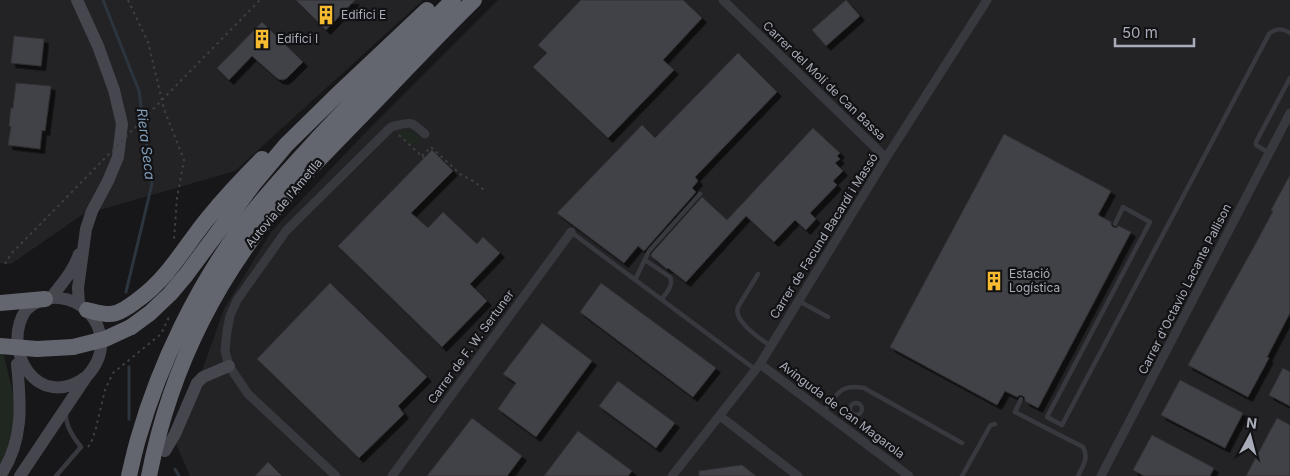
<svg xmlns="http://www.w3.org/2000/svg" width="1290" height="476" viewBox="0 0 1290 476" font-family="Inter,sans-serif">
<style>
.built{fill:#232326}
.green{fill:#1f2720}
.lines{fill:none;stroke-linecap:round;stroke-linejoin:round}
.stream{stroke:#2c353e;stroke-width:3}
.building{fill:#414246;stroke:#313135;filter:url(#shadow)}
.path{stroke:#3e4045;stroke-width:2;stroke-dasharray:2.5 4;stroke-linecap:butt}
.lane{stroke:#38393e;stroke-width:4.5}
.street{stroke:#38393e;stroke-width:9}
.secondary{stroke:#46474e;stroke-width:12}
.highway{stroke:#64666f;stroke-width:16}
.path-bridge{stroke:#3e4045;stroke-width:2;stroke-dasharray:2.5 4;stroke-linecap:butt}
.highway-bridge{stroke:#64666f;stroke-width:16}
.labels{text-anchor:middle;stroke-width:4.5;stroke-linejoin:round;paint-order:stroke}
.poi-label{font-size:12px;fill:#a9adb9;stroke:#121214;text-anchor:start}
.street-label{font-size:12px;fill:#a9adb9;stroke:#121214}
.water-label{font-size:14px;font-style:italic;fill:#7f9ab5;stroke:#121214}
</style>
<defs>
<filter id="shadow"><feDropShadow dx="4.5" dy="4.5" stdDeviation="0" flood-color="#0009"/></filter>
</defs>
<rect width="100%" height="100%" fill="#171719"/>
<path class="built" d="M0,0H423L235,171L82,215L11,264L0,263Z
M498,0H1290V476H190L176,444L224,309L271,232L362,136Z"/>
<path class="green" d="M403,130L414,132L420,139L413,146L398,133Z
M0,352H3L15,400L14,429L3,461L0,466Z"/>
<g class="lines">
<path class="stream" d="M103,0L139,91L152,184L126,292
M129,367V419
M175,469L179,476"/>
</g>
<path class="building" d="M296,0H355L326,30Z
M581,0H683L702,18L663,60L674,70L608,138L533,67L547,53L538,45Z
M846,0L860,16L826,46L812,30Z
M262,22L303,62L287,78L283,80L278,79L252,56L229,80L217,68Z
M14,36L44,39L41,66L11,63Z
M738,53L777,92L695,177L698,181L692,188L696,192L644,251L638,246L624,263L557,213L642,125L655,138Z
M16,83L51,86L45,131L42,130L40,149L8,145L11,127L9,126L11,108H13Z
M813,128L840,153L837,156L840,159L835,163L843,171L833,181L837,185L810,213L816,219L806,230L795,220L774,242L746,216L686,282L668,268L667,269L651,256L652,253L702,197L727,220Z
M1004,134L1111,191L1098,215L1111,222V225L1113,227L1116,228L1119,226L1131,232L1038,408L1025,401V398L1023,396L1020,395L1017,397L1005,391L997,405L890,347Z
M432,150L453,171L411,213L428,228L443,212L477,244L483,237L500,253L470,284L487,301L442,347L338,246Z
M1290,175V313L1267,357L1269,358L1248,397L1188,365L1256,243L1273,211L1271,210Z
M330,283L427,377L398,406L404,414L359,458L257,359Z
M601,283L716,368L693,397L580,312Z
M542,323L592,361L536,437L498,409L516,383L503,374Z
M1283,368L1290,372V406L1269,395Z
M1180,380L1243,413L1225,448L1161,415Z
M618,381L675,423L656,448L599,406Z
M472,418L522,456L507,476H427Z
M1277,418L1290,425V476H1246Z
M578,431L632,471L628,476H544Z
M1152,435L1214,468L1210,476H1144L1133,470Z
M268,462L282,476H255Z
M742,465L756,476H699V471Z"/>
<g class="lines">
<path class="path" d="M128,0L148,42L164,109L184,160L177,198L174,239
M399,135L424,158
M422,156L431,147L460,174L475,182L484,190
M88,447L91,443L96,428L105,390L113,373L161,334L170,315"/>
<path class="lane" d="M1269,153L1256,145V142L1290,78
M1115,224L1123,207L1150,222L1047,417L1062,425L1269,34C1276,28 1282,28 1290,33
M571,232L756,370
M645,260L670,277C674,285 666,293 662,299
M758,274L738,307C737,310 737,312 738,315C742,326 761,340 771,346
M635,280L649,251L700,194
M799,301L828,317
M1021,399L1015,412L1083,447C1089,458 1083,466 1078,476
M850 409a6 6 0 1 1 12 0a6 6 0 1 1-12 0Z
M823,412C837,395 840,383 864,388L962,443
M56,476L81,447C74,438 66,427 66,415
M962,476L990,426L991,425L995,424"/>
<path class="street" d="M723,0L886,158
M760,364L909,476
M720,416L798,476
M336,476L248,394L229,366L225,351L227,331L230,316L237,300L286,231L391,127C411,122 410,120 425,134
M392,476L571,232
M672,476L760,364L886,158L987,0
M1101,476L1290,113"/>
<path class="secondary" d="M77,0L98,46L114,90L122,124L118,157L108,181L92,211L86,229L78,288L79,304
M51,298C61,284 73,272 79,254
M165,451L175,434L197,383L203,377L229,366
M0,476C24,441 21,404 17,364
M20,476L87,376C129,331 68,272 26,310C0,348 37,414 87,376"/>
<path class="highway" d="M0,303L45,299
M87,310C97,312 106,316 116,313C125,310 132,304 139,299C169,277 185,246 208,218C225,197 243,178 262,159
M131,327L150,313L170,294L186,275L255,182L286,145L338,94L427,10
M37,349L73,347
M129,476C132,463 135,449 139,436C160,363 197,287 242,226C265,195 292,167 318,138C362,91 408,46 453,0
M149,476C171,364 220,270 295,185C319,159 344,134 368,109C404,72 438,35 474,0"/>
<path class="path-bridge" d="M5,264L11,254L260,0"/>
<path class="highway-bridge" d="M0,346L37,349
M73,347L105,339L131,327"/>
</g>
<defs>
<symbol id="building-bare" viewBox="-9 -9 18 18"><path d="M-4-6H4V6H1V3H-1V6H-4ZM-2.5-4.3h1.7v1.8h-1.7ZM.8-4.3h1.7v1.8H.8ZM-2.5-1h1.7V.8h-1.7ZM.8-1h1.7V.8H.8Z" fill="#f7bb31" stroke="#121214" stroke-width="2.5" paint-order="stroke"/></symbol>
</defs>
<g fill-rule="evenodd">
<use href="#building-bare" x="312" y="1" width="28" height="28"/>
<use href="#building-bare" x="248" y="25" width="28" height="28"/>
<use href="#building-bare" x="980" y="267" width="28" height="28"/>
</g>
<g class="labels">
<g class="poi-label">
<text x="341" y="19">Edifici E</text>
<text x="277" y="43">Edifici I</text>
<text x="1009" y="278">Estació<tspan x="1009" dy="14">Logística</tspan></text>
</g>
<g class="street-label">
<text transform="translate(824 81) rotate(44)" y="4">Carrer del Molí de Can Bassa</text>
<text transform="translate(284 203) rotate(-50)" y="4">Autovia de l'Ametlla</text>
<text transform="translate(824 236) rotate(-58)" y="4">Carrer de Facund Bacardí i Massó</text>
<text transform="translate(1185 289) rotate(-63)" y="4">Carrer d'Octavio Lacante Pallison</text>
<text transform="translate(471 347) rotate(-54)" y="4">Carrer de F. W. Sertuner</text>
<text transform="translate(842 410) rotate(37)" y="4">Avinguda de Can Magarola</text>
</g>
<g class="water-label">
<text transform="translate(146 144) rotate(83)" y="5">Riera Seca</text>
</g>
</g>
<g transform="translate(1250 436) rotate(7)" stroke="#121214" stroke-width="4" paint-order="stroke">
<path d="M0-4L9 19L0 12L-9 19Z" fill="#a9adb9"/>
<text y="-8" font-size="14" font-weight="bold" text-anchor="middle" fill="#a9adb9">N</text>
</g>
<path d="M1115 38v8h79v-8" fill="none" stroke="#a9adb9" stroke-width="2.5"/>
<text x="1122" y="38" font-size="15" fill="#a9adb9" stroke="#121214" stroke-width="4" paint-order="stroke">50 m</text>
</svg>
